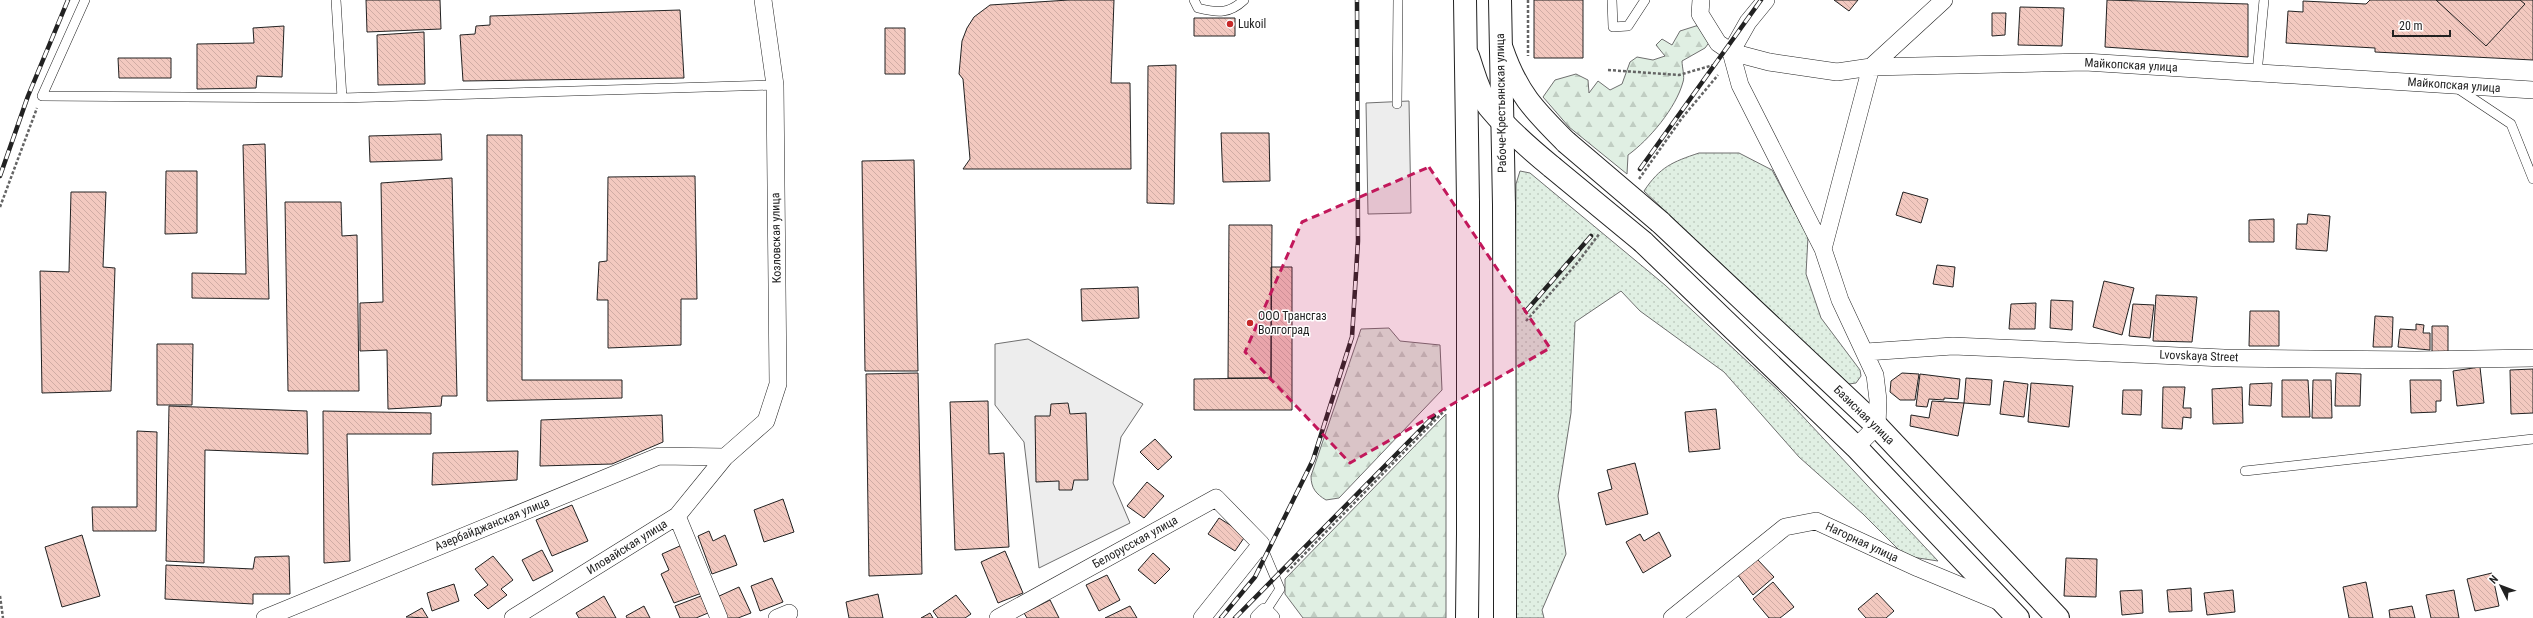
<svg xmlns="http://www.w3.org/2000/svg" width="2533" height="618" viewBox="0 0 2533 618" font-family="'Roboto Condensed',sans-serif">
<style>
.grass{fill:url(#grass-dots);stroke:#6f6f6f}
.forest{fill:url(#forest-firs);stroke:#6f6f6f}
.parking{fill:#ededed;stroke:#6f6f6f}
.building{fill:url(#building-back-hatch);stroke:#222}
.lines{fill:none;stroke-linecap:round;stroke-linejoin:round}
.lane-casing{stroke:#222;stroke-width:10}
.street-casing{stroke:#222;stroke-width:18}
.secondary-casing{stroke:#222;stroke-width:24}
.primary-casing{stroke:#222;stroke-width:24}
.path{stroke:#646464;stroke-width:2.5;stroke-dasharray:3 2;stroke-linecap:butt}
.lane{stroke:#fff;stroke-width:9}
.street{stroke:#fff;stroke-width:17}
.secondary{stroke:#fff;stroke-width:22}
.primary{stroke:#fff;stroke-width:22}
.rail-casing{stroke:#222;stroke-width:4.5}
.rail{stroke:#fff;stroke-width:3;stroke-dasharray:9;stroke-linecap:butt}
.secondary-bridge-casing{stroke:#222;stroke-width:24;stroke-linecap:butt}
.primary-bridge-casing{stroke:#222;stroke-width:24;stroke-linecap:butt}
.secondary-bridge{stroke:#fff;stroke-width:22}
.primary-bridge{stroke:#fff;stroke-width:22}
.marked{fill:#c2185b;fill-opacity:0.2;stroke:#c2185b;stroke-width:3;stroke-dasharray:8 5;stroke-linejoin:round}
.poi-dot{fill:#c62828;stroke:#fff;stroke-width:1.5}
.labels{text-anchor:middle;stroke-width:3;stroke-linejoin:round;paint-order:stroke}
.poi-label{font-size:12px;fill:#222;stroke:#fff;text-anchor:start}
.street-label{font-size:12px;fill:#222;stroke:#fff}
</style>
<defs>
<pattern id="grass-dots" width="8" height="8" patternUnits="userSpaceOnUse"><rect width="8" height="8" fill="#e0efe3"/><path d="M2 2h.1M6 6h.1" fill="none" stroke="#c0cdc2" stroke-width="1.8" stroke-linecap="round"/></pattern>
<pattern id="forest-firs" width="22" height="20" patternUnits="userSpaceOnUse"><rect width="22" height="20" fill="#e0efe3"/><path d="M5 1l3.5 6h-7zM16 11l3.5 6h-7z" fill="#c0cdc2"/></pattern>
<pattern id="building-back-hatch" width="6" height="6" patternUnits="userSpaceOnUse"><rect width="6" height="6" fill="#f3c9c0"/><path d="M-1 5l2 2M0 0l6 6M5-1l2 2" fill="none" stroke="#d0aca5"/></pattern>
</defs>
<rect width="100%" height="100%" fill="#fff"/>
<path class="grass" d="M1699,153H1739L1772,170L1808,237L1806,274L1821,318L1860,370L1861,376L1856,383L1849,384L1644,191C1660,167 1672,162 1699,153Z
M1520,171L1530,173L1665,285L1780,392L1938,561L1905,556L1863,514L1799,457L1724,372L1640,311L1621,291L1575,322L1571,413L1558,496L1566,554L1542,610L1544,618H1513L1516,184Z"/>
<path class="forest" d="M1699,25L1711,40L1705,48L1682,61C1682,67 1685,77 1683,82C1676,108 1649,140 1628,155L1627,174L1569,127L1543,97L1555,80L1576,74L1588,80L1589,93L1598,81L1610,90L1622,84L1630,62L1637,57L1653,60L1665,56L1656,45L1662,39L1672,45L1680,31Z
M1389,328L1400,341L1440,345L1442,390L1339,498L1326,500C1316,494 1311,488 1311,476L1361,329Z
M1446,414V618H1303L1285,594V579Z"/>
<path class="parking" d="M1409,101L1411,213L1368,214L1366,103Z
M1028,339L1143,404L1121,437L1113,483L1130,523L1039,568L1024,442L995,405V344Z"/>
<path class="building" d="M366,0H440L441,29L367,32Z
M1069,0H1114L1111,83H1130L1131,169H963L970,159L963,79L959,74L962,41L967,28L974,17L990,5Z
M1534,0H1583V58H1534Z
M1834,0H1858L1849,11Z
M2107,0L2248,4V57L2105,47Z
M2370,0H2533V60L2375,52V48L2286,43L2288,11L2303,12V1L2366,4Z
M2436,0H2520L2525,4L2486,46Z
M2020,7L2064,8L2062,46L2018,45Z
M680,10L684,78L463,81L460,35L475,34L476,26L490,25V16Z
M1992,13H2006L2005,35L1992,36Z
M1194,18H1235V36H1194Z
M284,26L282,77L257,76L256,88L197,89V44L254,43L253,28Z
M885,28H905V74H885Z
M424,32L425,84L378,85L377,35Z
M118,58H171V78H119Z
M1176,65L1174,204L1147,203L1148,66Z
M1221,133H1269L1270,181L1223,182Z
M441,134L442,160L370,162L369,136Z
M487,135H522V380H622V398L487,401Z
M265,144L269,299L192,298V273L246,274L243,145Z
M914,160L918,371H865L862,161Z
M166,171H197V233L165,234Z
M695,176L697,299H681V345L608,348V300H597L599,262L607,261L608,177Z
M452,178L457,396H442L441,406L388,409L387,350L360,351V303L383,302L381,183Z
M71,192H106L103,267L115,268L111,391L42,393L40,271L69,272Z
M1903,192L1928,199L1921,223L1896,215Z
M285,202H341L342,236L357,235L359,391H288Z
M2308,214L2330,216L2327,251L2296,249L2297,224H2307Z
M2274,219V242H2249V220Z
M1229,225H1272L1271,378H1228Z
M1937,265L1955,267L1953,287L1933,284Z
M1271,267H1292V410H1194V379L1271,378Z
M2104,281L2134,288L2122,335L2093,327Z
M1138,287L1139,318L1082,321L1081,289Z
M2156,295L2197,297L2192,342L2153,341Z
M2051,300L2073,301L2072,330L2050,328Z
M2036,303L2035,329H2009L2011,304Z
M2133,304L2154,305L2150,338L2129,336Z
M2250,311H2279V346H2249Z
M2375,316L2393,317L2392,347H2373Z
M2416,324L2424,325L2423,333H2430V350L2398,347L2400,329L2416,330Z
M2432,326H2448V354L2432,355Z
M157,344H193L192,405H157Z
M2480,367L2484,403L2457,406L2453,371Z
M2533,369V413L2511,414L2510,370Z
M918,373L922,574L869,576L866,374Z
M1902,373L1919,374L1915,400H1900L1890,392L1891,381Z
M2336,373L2361,374L2360,406H2335Z
M1920,374L1960,379L1958,399L1944,398V400L1929,399L1927,407L1916,406Z
M1966,378L1992,380L1990,405L1964,403Z
M2282,380H2308L2310,417H2282Z
M2313,380H2331L2332,418H2312Z
M2410,380H2441V401H2436V412L2411,413Z
M2004,381L2028,384L2024,417L2000,414Z
M2031,383L2073,386L2069,427L2028,422Z
M2272,383L2271,406L2249,405L2250,384Z
M2163,387H2185L2183,408H2191V418L2183,417L2182,429L2162,428Z
M2242,387L2243,423L2213,424L2212,389Z
M2123,390H2142L2141,415L2122,414Z
M988,401L989,454L1004,453L1009,547L955,550L950,402Z
M1932,401L1964,403L1958,436L1910,426L1911,415L1929,418Z
M1068,403L1070,414L1086,413L1088,480H1074L1072,490H1059V481L1036,482L1035,416H1050L1051,404Z
M169,406L307,411L308,454L205,450L204,563L166,561Z
M1716,409L1720,449L1689,452L1685,412Z
M323,411L431,413V434H347L350,561L324,563Z
M662,415L663,442L612,464L540,466L541,420Z
M137,431L157,432L156,531H93L92,507H137Z
M1155,439L1172,457L1158,470L1140,452Z
M518,451L517,480L432,485L433,453Z
M1635,463L1648,514L1606,525L1598,493L1612,489L1607,470Z
M1147,482L1164,496L1144,518L1127,506Z
M783,499L794,532L764,542L754,510Z
M572,505L588,541L552,556L536,520Z
M1219,518L1246,535L1235,551L1208,534Z
M709,531L713,541L725,535L737,565L712,574L698,536Z
M1659,532L1671,556L1643,573L1626,542L1640,534L1644,541Z
M82,535L100,596L62,607L45,547Z
M682,545L702,593L674,603L661,574L669,570L662,554Z
M542,550L553,571L533,581L522,560Z
M1005,551L1023,593L998,603L981,562Z
M1153,553L1170,569L1155,584L1138,570Z
M289,556L290,594H253V604L165,599L166,565L253,569L255,557Z
M493,556L513,580L501,589L507,595L488,609L474,595L488,585L475,569Z
M2066,558L2097,559L2096,597L2064,596Z
M1757,559L1774,577L1753,595L1737,574Z
M2492,573L2499,606L2475,611L2467,579Z
M1107,575L1120,600L1099,611L1086,585Z
M772,578L783,602L760,611L751,586Z
M1773,582L1794,607L1780,618H1769L1753,599Z
M2366,582L2373,618H2349L2343,587Z
M454,584L459,601L432,611L427,593Z
M739,587L751,613L738,618H725L717,597Z
M2191,588L2192,611L2169,612L2167,590Z
M2142,590L2143,613L2122,615L2120,591Z
M2233,590L2235,612L2207,615L2204,593Z
M2454,590L2459,618H2431L2426,595Z
M1877,593L1894,611L1886,618H1866L1858,609Z
M878,594L883,618H849L846,602Z
M956,595L971,614L965,618H938L933,611Z
M604,596L616,618H579L576,613Z
M701,596L708,613L696,618H680L675,606Z
M1050,600L1059,618H1027L1024,613Z
M644,606L650,618H627L626,616Z
M1130,606L1137,618H1105Z
M2412,606L2415,618H2390L2389,610Z
M422,608L428,618L406,617Z
M930,613L933,618H921Z"/>
<g class="lines">
<defs>
<path id="lane" d="M85,0L42,96L342,98L775,85
M336,0L342,98
M1194,0L1198,8C1218,13 1229,14 1244,0
M1612,0L1613,27L1628,26L1645,0
M2257,73L2264,0
M2457,88L2511,124L2533,179
M1397,104L1398,0
M2245,471L2533,439
M1261,544L1280,589L1265,612"/>
<path id="street" d="M1701,0L1700,14L1718,43L1731,52L1769,62L1837,72L1871,67L2085,62L2533,90
M1731,52L1740,85L1823,249L1840,300L1875,375L1878,400L1877,426L1856,447
M1731,52L1748,22L1766,0
M1823,249L1871,67L1944,0
M1866,352L1953,346L2224,358L2417,360L2533,358
M677,516L719,618
M265,618L659,456L725,457
M513,618L677,516L725,457L766,421L778,384L775,85L763,0
M777,618L789,613
M998,618L1216,498L1261,544L1202,618
M1259,618L1265,612L1271,618
M1672,618L1785,527L1816,521L1918,568L2000,602"/>
<path id="secondary" d="M1502,49C1517,93 1534,110 1566,142
M1468,56C1474,73 1478,92 1489,107C1507,129 1530,149 1552,167
M1660,222L1877,426L2058,618
M1643,242L1856,447L2018,618"/>
<path id="primary" d="M1465,0L1468,202
M1500,0L1504,205
M1505,530V618
M1467,618L1468,534"/>
</defs>
<use href="#lane" class="lane-casing"/>
<use href="#street" class="street-casing"/>
<use href="#secondary" class="secondary-casing"/>
<use href="#primary" class="primary-casing"/>
<path class="path" d="M1528,0V56
M1608,70L1679,75L1717,64
M1639,179L1682,118L1718,75
M0,207L37,108
M1526,321L1578,262L1600,233
M1287,572L1447,408
M0,596L3,618"/>
<use href="#lane" class="lane"/>
<use href="#street" class="street"/>
<use href="#secondary" class="secondary"/>
<use href="#primary" class="primary"/>
<defs>
<path id="rail" d="M1640,169L1761,0
M0,176L28,96L68,0
M1526,311L1591,236
M1221,618L1255,577L1313,460L1352,337L1358,241L1357,0
M1235,618L1434,416"/>
</defs>
<use href="#rail" class="rail-casing"/>
<use href="#rail" class="rail"/>
<defs>
<path id="secondary-bridge" d="M1566,142L1660,222
M1552,167L1643,242"/>
<path id="primary-bridge" d="M1468,202V534
M1504,205L1505,530"/>
</defs>
<use href="#secondary-bridge" class="secondary-bridge-casing"/>
<use href="#primary-bridge" class="primary-bridge-casing"/>
<use href="#secondary-bridge" class="secondary-bridge"/>
<use href="#primary-bridge" class="primary-bridge"/>
</g>
<path class="marked" d="M1429,167L1550,348L1350,463L1245,352L1302,222Z"/>
<g class="poi-dot">
<circle cx="1230" cy="24" r="4"/>
<circle cx="1250" cy="323" r="4"/>
</g>
<g class="labels">
<g class="poi-label">
<text x="1238" y="28">Lukoil</text>
<text x="1258" y="320">ООО Трансгаз<tspan x="1258" dy="14">Волгоград</tspan></text>
</g>
<g class="street-label">
<text transform="translate(2131 65) rotate(3)" y="4">Майкопская улица</text>
<text transform="translate(2454 85) rotate(4)" y="4">Майкопская улица</text>
<text transform="translate(1501 103) rotate(-91)" y="4">Рабоче-Крестьянская улица</text>
<text transform="translate(776 238) rotate(-91)" y="4">Козловская улица</text>
<text transform="translate(2199 356) rotate(2)" y="4">Lvovskaya Street</text>
<text transform="translate(1864 415) rotate(44)" y="4">Базисная улица</text>
<text transform="translate(492 524) rotate(-22)" y="4">Азербайджанская улица</text>
<text transform="translate(1135 542) rotate(-29)" y="4">Белорусская улица</text>
<text transform="translate(1862 542) rotate(25)" y="4">Нагорная улица</text>
<text transform="translate(627 547) rotate(-32)" y="4">Иловайская улица</text>
</g>
</g>
<g transform="translate(2501 586) rotate(312)" stroke="#ffffff" stroke-width="3" paint-order="stroke">
<path d="M0-3L7 15L0 10L-7 15Z" fill="#222222"/>
<text y="-6" font-size="11" font-weight="bold" text-anchor="middle" fill="#222222">N</text>
</g>
<path d="M2393 30v6h57v-6" fill="none" stroke="#222222" stroke-width="2"/>
<text x="2399" y="30" font-size="12" fill="#222222" stroke="#ffffff" stroke-width="3" paint-order="stroke">20 m</text>
</svg>
